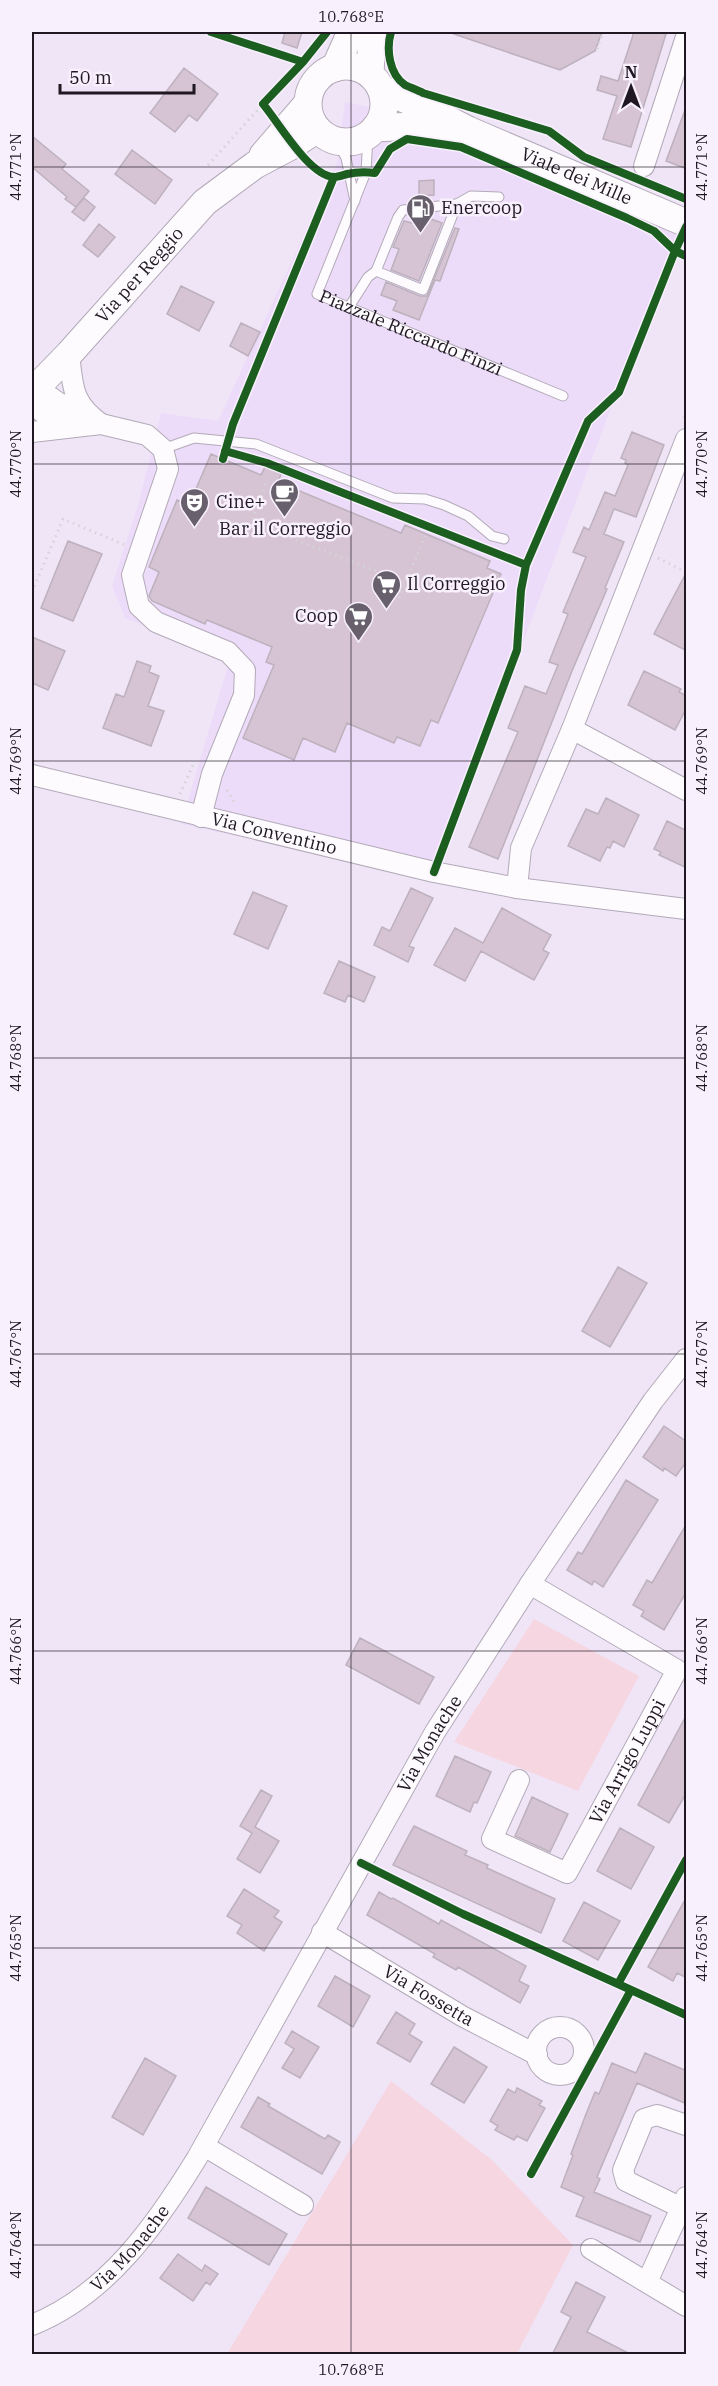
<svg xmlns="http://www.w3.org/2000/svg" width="718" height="2386" viewBox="0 0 718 2386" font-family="'IBM Plex Serif',serif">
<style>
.built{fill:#eddcf9}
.green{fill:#f6d6e1}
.building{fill:#d6c3d4;stroke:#bdb1bd;stroke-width:1.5}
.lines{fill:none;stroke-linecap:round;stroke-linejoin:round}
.service-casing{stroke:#b2aab8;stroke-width:11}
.minor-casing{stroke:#b2aab8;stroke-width:22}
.secondary-casing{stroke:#b2aab8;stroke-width:29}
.path{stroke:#d6d3d8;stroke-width:3;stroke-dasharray:1.5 4.5;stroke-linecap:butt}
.service{stroke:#fdfbfe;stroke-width:9}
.minor{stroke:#fdfbfe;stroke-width:20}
.secondary{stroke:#fdfbfe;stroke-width:27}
.cycleway-casing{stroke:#f8f0fd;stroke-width:11}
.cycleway{stroke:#1b5e20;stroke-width:8}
.ticks{fill:none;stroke:#1f1823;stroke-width:1.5;stroke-opacity:0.45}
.labels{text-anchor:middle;stroke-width:5;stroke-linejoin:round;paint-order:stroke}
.street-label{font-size:18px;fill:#1f1823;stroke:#f8f0fd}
.poi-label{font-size:18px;fill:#1f1823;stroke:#f8f0fd;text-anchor:start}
.neatline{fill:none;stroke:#1f1823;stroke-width:2}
.ticks-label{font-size:15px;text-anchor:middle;fill:#1f1823}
</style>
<rect width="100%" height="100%" fill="#f0e5f7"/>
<path class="built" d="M345,102L415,116L678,230L434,879L181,824L230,659L125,618L112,586L138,505L161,413L218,421L337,163Z"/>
<path class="green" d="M534,1619L639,1676L578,1791L454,1742Z
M391,2081L492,2160L573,2245L517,2354H227Z"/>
<path class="building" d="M285,32H302L297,48L282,43Z
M455,32H602L595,51L560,70L454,34Z
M634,32H658L666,34L631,147L603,139L617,96L597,90L601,76L618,81Z
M184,68L218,94L197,121L189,115L175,132L150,113Z
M685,110L687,111V169L666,161Z
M32,136L66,164L62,169L89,191L76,207L65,199L67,197L32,167Z
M132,150L172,180L155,204L115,174Z
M434,180V195L419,196V181Z
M84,198L95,207L84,221L72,212Z
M415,215H420L442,223L419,281L391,270L399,249L393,247L404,221L412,223Z
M99,224L115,237L98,257L83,245Z
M455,228L459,229L440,281L435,280L419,320L393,310L397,301L381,295L386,282L420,296H427Z
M181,286L214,302L199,331L167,314Z
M241,323L260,332L248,356L230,346Z
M632,432L664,445L636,517L614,509L604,534L624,542L605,588L607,589L572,671L498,859L469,847L518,732L508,728L525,686L546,694L558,665L549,662L568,614L563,612L586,557L573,552L584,527L589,530L605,492L615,496L628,465L625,463L626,460L621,458Z
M211,454L261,475L265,467L273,470L281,474L278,482L401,533L405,525L490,561L487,568L501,574L438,723L431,720L420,746L397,737L394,743L347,723L335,752L303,738L294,760L243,738L274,665L266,662L272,647L207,620L205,624L152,601L149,596L159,572L149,567L177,500L189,505Z
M68,541L102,554L73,621L41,608Z
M687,571V651L654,634Z
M32,637L65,651L48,690L32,683Z
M137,661L151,666L149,672L159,676L148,706L164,711L151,746L103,728L116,694L124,697Z
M644,671L681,689L679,692L687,696V707L675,730L628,705Z
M606,798L639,815L624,847L613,841L610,848L607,847L600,861L568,846L586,809L598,814Z
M667,821L687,831V868L659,855L661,852L654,849Z
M411,888L433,898L409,946L414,948L408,962L374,945L382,927L390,931Z
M253,892L287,906L268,949L234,934Z
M502,908L551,935L543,950L549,953L534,980L481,951L465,981L434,965L455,928L483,943Z
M339,961L375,977L364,1002L348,995L345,1002L324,993Z
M618,1267L647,1283L610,1347L582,1331Z
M664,1426L687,1442V1461L676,1476L664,1468L663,1471L643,1457Z
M626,1480L658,1500L603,1587L594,1581L592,1585L567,1570L578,1552L582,1554Z
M687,1523V1591L664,1630L641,1616L644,1611L633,1605L647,1580L652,1583Z
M360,1638L434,1677L419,1704L346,1665Z
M687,1714V1792L669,1823L638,1805Z
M455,1756L491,1772L477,1803L474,1802L470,1812L436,1796Z
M261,1790L272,1796L255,1827L279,1841L260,1873L237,1859L252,1833L240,1826Z
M532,1797L568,1814L550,1852L515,1836Z
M414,1826L467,1851L465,1855L488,1865L487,1868L555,1899L541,1933L393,1865Z
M620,1828L654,1847L631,1889L597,1871Z
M244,1889L279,1911L274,1917L282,1922L264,1951L237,1933L242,1925L227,1916Z
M379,1892L391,1899L393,1898L439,1924L441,1920L526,1966L519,1981L529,1986L520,2003L458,1967L456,1970L433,1957L435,1954L367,1915Z
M687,1896V1978L677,1973L673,1981L648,1967Z
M584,1902L620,1921L598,1960L563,1941Z
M335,1976L370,1996L353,2027L318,2006Z
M396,2012L415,2024L409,2034L422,2042L410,2062L377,2043Z
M292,2031L319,2047L300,2078L282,2068L294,2049L285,2043Z
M454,2047L487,2067L464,2103L431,2084Z
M645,2053L687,2071V2104L637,2083L597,2177L600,2179L594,2192L651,2216L640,2242L576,2216L584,2197L561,2187L573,2155L571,2154L586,2114L595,2092L599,2094L612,2063L636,2073Z
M145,2058L176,2076L143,2135L112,2117Z
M517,2088L542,2101L539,2105L545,2108L527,2141L517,2136L514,2140L495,2130L498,2126L490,2121L508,2089L515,2093Z
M258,2097L270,2104L268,2106L325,2139L328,2135L340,2142L322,2174L241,2127Z
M206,2187L287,2234L269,2265L188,2218Z
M178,2254L202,2271L205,2265L218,2274L210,2285L206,2282L193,2301L160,2278Z
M576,2282L605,2297L587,2332L632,2355H552L571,2317L561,2312Z"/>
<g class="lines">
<defs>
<g id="service">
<path id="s1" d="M368,135L366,172L317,294L563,396"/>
<path d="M337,141L346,158L355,201"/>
<path d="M376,271L398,217L403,210L457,204"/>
<path d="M349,307L368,277L376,271L423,290L457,204L471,196L499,197"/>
<path d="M163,449L194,438L256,444L393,498L425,499L444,505L468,516L492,536L504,539"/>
</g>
<g id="minor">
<path d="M644,166L686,37"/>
<path d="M69,354C73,388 72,403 101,424"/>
<path d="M36,387L59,403L85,412"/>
<path d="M32,404L47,416L70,426"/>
<path d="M32,432L101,424L147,435L163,449L168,469L132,575L139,606L156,622L228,652L245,670L244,695L212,774L201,817"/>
<path d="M572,729L686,790"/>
<path id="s2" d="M32,775L434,872L517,888L686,909"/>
<path d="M517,888L521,848L572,729L686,439"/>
<path id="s3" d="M519,1780L492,1839L567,1873L677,1670L530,1584"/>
<path id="s4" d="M322,1932L462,2016L537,2055"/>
<circle cx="560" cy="2051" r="24"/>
<path d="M686,2125L657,2115L644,2119L623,2170L626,2181L686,2210"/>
<path d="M204,2146L303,2205"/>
<path d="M591,2249L686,2306"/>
<path d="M647,2282L686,2197"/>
<path id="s5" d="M32,2325C107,2295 156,2225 197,2158L435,1732L530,1584L653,1401L686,1359"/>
</g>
<g id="secondary">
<circle cx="346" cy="104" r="38"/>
<path d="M335,68L351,32"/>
<path d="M370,74L372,32"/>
<path id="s6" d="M381,89L419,105L468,130L686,223"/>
<path d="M375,128L412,126L455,129"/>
<path d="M263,155L307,104"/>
<path id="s7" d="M32,392L69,354L205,202L255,165L293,145L317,129"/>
</g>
</defs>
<use href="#service" class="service-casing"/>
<use href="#minor" class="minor-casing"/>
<use href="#secondary" class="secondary-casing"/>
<path class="path" d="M597,49L603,32
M208,165L263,104
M684,418L686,412
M266,484L251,523L405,582
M658,558L686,572
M32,592L63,519L125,545
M399,598L429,527
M227,790L236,805
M180,794L193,765"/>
<use href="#service" class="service"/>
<use href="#minor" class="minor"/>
<use href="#secondary" class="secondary"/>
<defs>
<path id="cycleway" d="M211,32L303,62
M327,32L303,62L263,104C279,123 309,176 334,177C338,177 343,175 347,174C357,172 366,172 375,173L390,149L407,139L461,147L627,218L654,231L675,251L686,256
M391,32C386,49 389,74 405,85C411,88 418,90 423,93L549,131L584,157L686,199
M225,451L267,463L526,565
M223,459L233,424L334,177
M434,872L517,650L521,590L526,565L588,421L619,392L675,251L686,227
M686,1860L618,1984L686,2015
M361,1863L463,1914L618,1984
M531,2174L631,1990"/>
</defs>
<use href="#cycleway" class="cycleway-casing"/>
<use href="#cycleway" class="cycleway"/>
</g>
<path class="ticks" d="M351,32V2354M32,167H686M32,464H686M32,761H686M32,1058H686M32,1354H686M32,1651H686M32,1948H686M32,2245H686"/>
<defs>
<symbol id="fuel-pin" viewBox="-11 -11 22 30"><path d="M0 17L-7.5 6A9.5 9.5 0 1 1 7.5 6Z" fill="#68606d" stroke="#f8f0fd"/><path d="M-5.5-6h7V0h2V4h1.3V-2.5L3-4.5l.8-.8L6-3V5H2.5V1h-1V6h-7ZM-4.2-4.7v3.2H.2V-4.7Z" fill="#fff"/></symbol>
<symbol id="cafe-pin" viewBox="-11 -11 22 30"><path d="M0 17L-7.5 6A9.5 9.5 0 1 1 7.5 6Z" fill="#68606d" stroke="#f8f0fd"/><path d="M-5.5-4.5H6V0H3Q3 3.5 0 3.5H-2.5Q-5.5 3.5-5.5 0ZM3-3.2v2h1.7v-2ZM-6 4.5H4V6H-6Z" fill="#fff"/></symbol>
<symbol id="theatre-pin" viewBox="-11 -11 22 30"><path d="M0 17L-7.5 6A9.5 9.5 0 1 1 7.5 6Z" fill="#68606d" stroke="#f8f0fd"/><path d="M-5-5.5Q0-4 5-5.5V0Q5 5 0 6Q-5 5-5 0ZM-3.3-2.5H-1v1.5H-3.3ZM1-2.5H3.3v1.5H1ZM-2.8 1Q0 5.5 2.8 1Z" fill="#fff"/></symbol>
<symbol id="supermarket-pin" viewBox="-11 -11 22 30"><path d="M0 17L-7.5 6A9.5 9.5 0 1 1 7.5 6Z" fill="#68606d" stroke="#f8f0fd"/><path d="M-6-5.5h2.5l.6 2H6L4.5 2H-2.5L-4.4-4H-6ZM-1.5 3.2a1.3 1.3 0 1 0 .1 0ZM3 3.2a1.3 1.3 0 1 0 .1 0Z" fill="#fff"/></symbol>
</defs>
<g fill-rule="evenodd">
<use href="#fuel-pin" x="404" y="192" width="33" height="45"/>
<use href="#cafe-pin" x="268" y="476" width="33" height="45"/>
<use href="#theatre-pin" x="178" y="486" width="33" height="45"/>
<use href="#supermarket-pin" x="370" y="568" width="33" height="45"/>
<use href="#supermarket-pin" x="342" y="600" width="33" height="45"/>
</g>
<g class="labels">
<g class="street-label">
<text dy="6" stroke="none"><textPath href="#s6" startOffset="214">Viale dei Mille</textPath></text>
<text dy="6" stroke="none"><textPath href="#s7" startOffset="159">Via per Reggio</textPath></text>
<text dy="6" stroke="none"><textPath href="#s1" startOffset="270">Piazzale Riccardo Finzi</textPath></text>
<text dy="6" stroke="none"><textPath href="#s2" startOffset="249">Via Conventino</textPath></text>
<text dy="6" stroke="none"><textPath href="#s5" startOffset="714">Via Monache</textPath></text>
<text dy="6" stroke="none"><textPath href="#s3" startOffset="274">Via Arrigo Luppi</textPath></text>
<text dy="6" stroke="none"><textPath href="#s4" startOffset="124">Via Fossetta</textPath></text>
<text dy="6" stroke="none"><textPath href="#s5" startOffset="126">Via Monache</textPath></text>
</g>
<g class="poi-label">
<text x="441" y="214">Enercoop</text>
<text x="216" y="508">Cine+</text>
<text x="285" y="535" text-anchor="middle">Bar il Correggio</text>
<text x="407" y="590">Il Correggio</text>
<text x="338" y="622" text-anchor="end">Coop</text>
</g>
</g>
<rect width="718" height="2386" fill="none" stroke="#f8f0fd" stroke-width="66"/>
<g transform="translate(631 87)" stroke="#f8f0fd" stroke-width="4.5" paint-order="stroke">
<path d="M0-4.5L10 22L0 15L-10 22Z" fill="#1f1823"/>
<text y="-9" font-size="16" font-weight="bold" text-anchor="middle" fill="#1f1823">N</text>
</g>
<path d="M60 84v9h134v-9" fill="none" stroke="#1f1823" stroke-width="3"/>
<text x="69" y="84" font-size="18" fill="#1f1823" stroke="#f8f0fd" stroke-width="4.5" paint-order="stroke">50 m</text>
<rect x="33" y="33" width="652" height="2320" class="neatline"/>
<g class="ticks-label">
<text x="351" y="22">10.768°E</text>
<text transform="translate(16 167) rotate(-90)" y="5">44.771°N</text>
<text transform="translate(702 167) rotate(-90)" y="5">44.771°N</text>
<text transform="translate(16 464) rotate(-90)" y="5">44.770°N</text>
<text transform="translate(702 464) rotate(-90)" y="5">44.770°N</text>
<text transform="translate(16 761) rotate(-90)" y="5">44.769°N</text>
<text transform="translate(702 761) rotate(-90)" y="5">44.769°N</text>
<text transform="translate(16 1058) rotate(-90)" y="5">44.768°N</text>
<text transform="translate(702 1058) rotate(-90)" y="5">44.768°N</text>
<text transform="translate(16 1354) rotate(-90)" y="5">44.767°N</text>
<text transform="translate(702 1354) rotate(-90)" y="5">44.767°N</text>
<text transform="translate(16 1651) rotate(-90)" y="5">44.766°N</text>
<text transform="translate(702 1651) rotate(-90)" y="5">44.766°N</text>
<text transform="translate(16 1948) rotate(-90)" y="5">44.765°N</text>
<text transform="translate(702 1948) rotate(-90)" y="5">44.765°N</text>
<text transform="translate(16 2245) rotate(-90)" y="5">44.764°N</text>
<text transform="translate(702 2245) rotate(-90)" y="5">44.764°N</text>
<text x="351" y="2375">10.768°E</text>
</g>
</svg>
